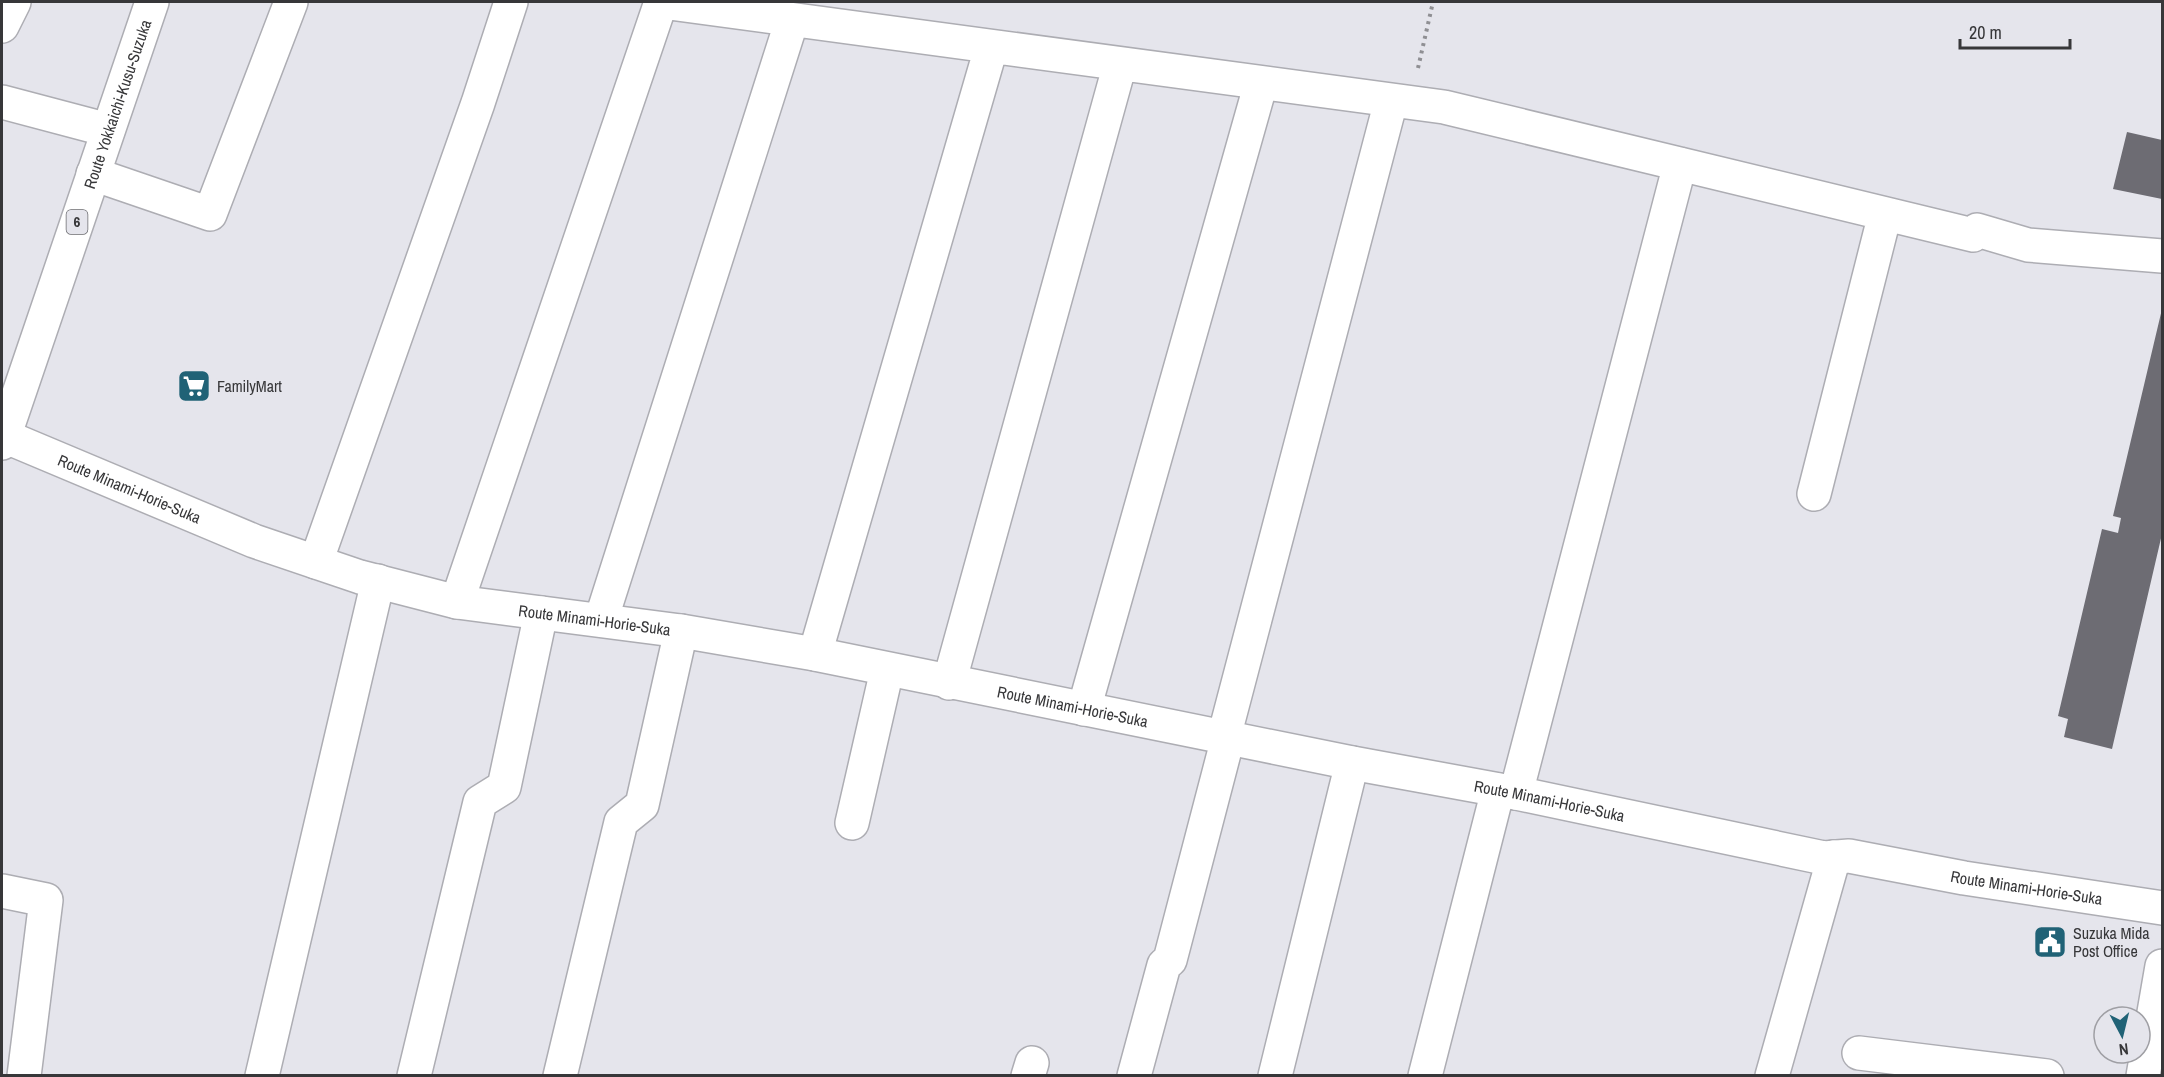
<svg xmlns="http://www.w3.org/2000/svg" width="2164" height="1077" viewBox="0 0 2164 1077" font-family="'Archivo Narrow',sans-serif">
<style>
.building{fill:#6d6c73}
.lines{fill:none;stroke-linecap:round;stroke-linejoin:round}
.minor-casing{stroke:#adadb3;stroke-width:36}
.major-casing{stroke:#adadb3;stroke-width:36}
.path{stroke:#8f8f93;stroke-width:4;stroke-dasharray:3 4.5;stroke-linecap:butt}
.minor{stroke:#fff;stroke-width:33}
.major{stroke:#fff;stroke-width:33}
.labels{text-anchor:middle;stroke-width:6;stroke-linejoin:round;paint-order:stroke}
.shield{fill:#e5e5ec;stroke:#6b6b6f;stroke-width:1.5}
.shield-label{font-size:15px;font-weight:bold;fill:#373739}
.street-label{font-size:16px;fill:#373739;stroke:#e5e5ec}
.poi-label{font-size:16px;fill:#373739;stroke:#e5e5ec;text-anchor:start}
</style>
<rect width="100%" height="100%" fill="#e5e5ec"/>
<path class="building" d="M2127,132L2162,140V199L2113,189Z
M2162,309V534L2112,749L2064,737L2068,719L2058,716L2102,529L2118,533L2121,518L2113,516Z"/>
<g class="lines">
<defs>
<path id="minor" d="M662,2L1444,107L1973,235L1977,230L2028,245L2162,256
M2,26L14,2
M2,102L108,130
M93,174L210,214L291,2
M1814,494L1885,214
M316,562L478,103L511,2
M457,602L661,2
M601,620L792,20
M815,654L991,48
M949,683L1120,64
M1084,709L1261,83
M1224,737L1391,101
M1516,793L1680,164
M852,823L887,670
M2,891L46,900L24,1076
M1859,1053L2047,1076
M262,1076L378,581
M414,1076L480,802L504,787L541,613
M560,1076L621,822L642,805L681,631
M1028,1076L1032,1063
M1134,1076L1164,965L1170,960L1228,738
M1275,1076L1352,763
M1425,1076L1498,790
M1772,1076L1834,857
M2143,1076L2162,966"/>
<g id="major">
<path id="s1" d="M4,436L254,541L360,577L457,602L681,631L815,654L1352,763L1516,793L1824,858L1849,856L1964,878L2162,908"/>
<path id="s2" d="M2,443L152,2"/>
</g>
</defs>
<use href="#minor" class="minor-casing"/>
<use href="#major" class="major-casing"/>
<path class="path" d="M1418,68L1433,2"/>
<use href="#minor" class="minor"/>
<use href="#major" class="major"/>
</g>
<defs>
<symbol id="supermarket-square" viewBox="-11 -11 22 22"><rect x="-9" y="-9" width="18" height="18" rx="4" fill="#206276" stroke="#e5e5ec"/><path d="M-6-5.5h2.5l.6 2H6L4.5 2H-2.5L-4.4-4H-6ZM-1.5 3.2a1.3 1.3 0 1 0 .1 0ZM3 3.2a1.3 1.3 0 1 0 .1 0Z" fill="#fff"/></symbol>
<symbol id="civic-square" viewBox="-11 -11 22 22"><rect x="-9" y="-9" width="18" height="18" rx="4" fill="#206276" stroke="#e5e5ec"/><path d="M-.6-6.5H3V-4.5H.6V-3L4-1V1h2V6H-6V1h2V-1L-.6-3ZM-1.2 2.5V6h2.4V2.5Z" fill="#fff"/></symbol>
</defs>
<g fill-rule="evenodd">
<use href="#supermarket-square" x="175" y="367" width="38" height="38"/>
<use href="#civic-square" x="2031" y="923" width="38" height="38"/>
</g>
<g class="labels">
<rect class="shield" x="66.5" y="210" width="21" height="24" rx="4.5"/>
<g class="shield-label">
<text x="77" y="227">6</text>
</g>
<g class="street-label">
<text dy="6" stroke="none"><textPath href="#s2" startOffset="358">Route Yokkaichi-Kusu-Suzuka</textPath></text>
<text dy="6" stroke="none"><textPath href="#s1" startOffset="136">Route Minami-Horie-Suka</textPath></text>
<text dy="6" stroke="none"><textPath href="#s1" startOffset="622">Route Minami-Horie-Suka</textPath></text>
<text dy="6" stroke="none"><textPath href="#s1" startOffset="1108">Route Minami-Horie-Suka</textPath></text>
<text dy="6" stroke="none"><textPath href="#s1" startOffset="1594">Route Minami-Horie-Suka</textPath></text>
<text dy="6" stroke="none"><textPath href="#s1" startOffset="2080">Route Minami-Horie-Suka</textPath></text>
</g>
<g class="poi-label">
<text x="217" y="392">FamilyMart</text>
<text x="2073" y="939">Suzuka Mida<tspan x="2073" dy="18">Post Office</tspan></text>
</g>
</g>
<rect width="2164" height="1077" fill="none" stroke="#373739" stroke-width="6"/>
<g transform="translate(2122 1035) rotate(173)"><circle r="28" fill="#e5e5ec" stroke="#9f9fa4" stroke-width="1.5"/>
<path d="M0-4.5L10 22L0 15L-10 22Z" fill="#206276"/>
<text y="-9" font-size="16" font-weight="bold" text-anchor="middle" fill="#373739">N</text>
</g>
<path d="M1960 39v9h110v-9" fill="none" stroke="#373739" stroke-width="3"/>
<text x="1969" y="39" font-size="18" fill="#373739" stroke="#e5e5ec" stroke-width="4.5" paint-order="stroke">20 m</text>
</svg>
